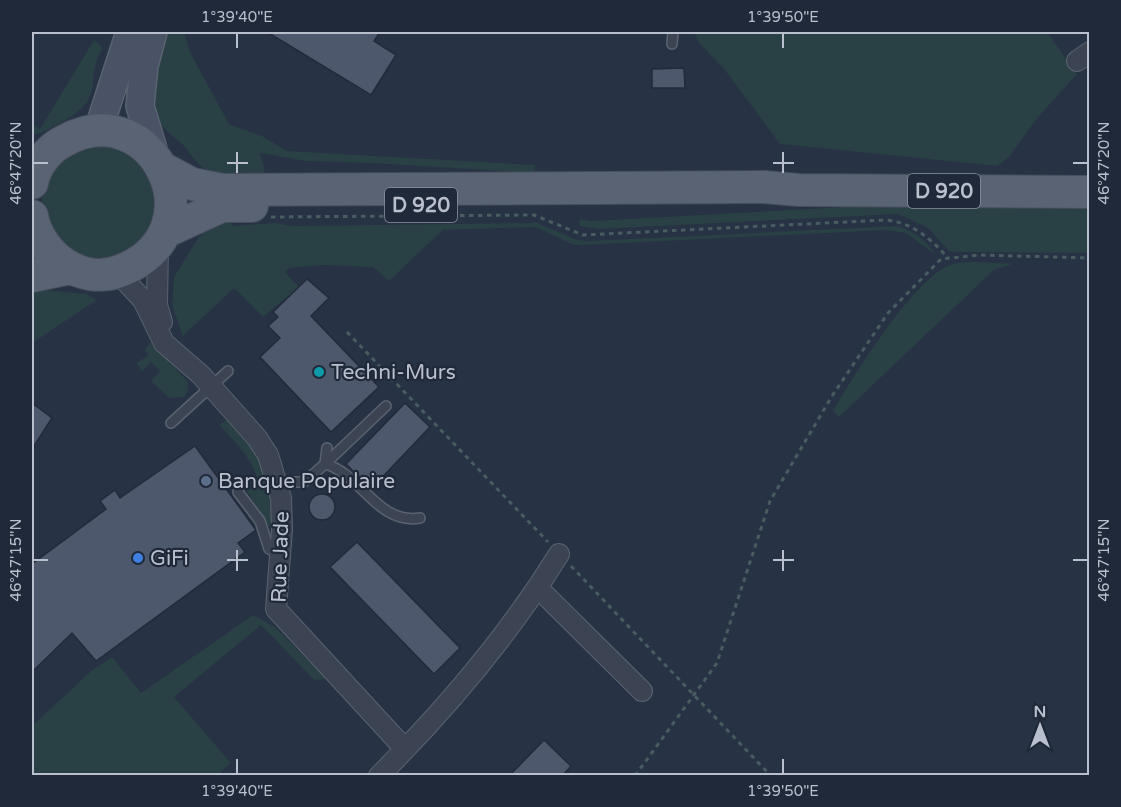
<svg xmlns="http://www.w3.org/2000/svg" width="1121" height="807" viewBox="0 0 1121 807" font-family="'Varela Round',sans-serif">
<style>
.green{fill:#294044}
.building{fill:#4e586c;stroke:#222b3b;stroke-width:1.5}
.lines{fill:none;stroke-linecap:round;stroke-linejoin:round}
.service-casing{stroke:#5a6270;stroke-width:12}
.minor-casing{stroke:#5a6270;stroke-width:22}
.secondary-casing{stroke:#5a6270;stroke-width:30}
.primary-casing{stroke:#454d5c;stroke-width:34}
.path{stroke:#485c61;stroke-width:3;stroke-dasharray:4.5 4.5;stroke-linecap:butt}
.service{stroke:#3c4453;stroke-width:9}
.minor{stroke:#3c4453;stroke-width:20}
.secondary{stroke:#4a5366;stroke-width:27}
.primary{stroke:#5a6373;stroke-width:32}
.ticks{fill:none;stroke:#b9bfcd;stroke-width:2}
.culture-dot{fill:#0f9aa8;stroke:#202939;stroke-width:2}
.service-dot{fill:#5c6f8a;stroke:#202939;stroke-width:2}
.shop-dot{fill:#3f7fe0;stroke:#202939;stroke-width:2}
.labels{text-anchor:middle;stroke-width:4.5;stroke-linejoin:round;paint-order:stroke}
.shield{fill:#202939;stroke:#8b92a1;stroke-width:1.5}
.shield-label{font-size:20px;font-weight:bold;fill:#b9bfcd}
.poi-label{font-size:21px;fill:#b9bfcd;stroke:#202939;text-anchor:start}
.street-label{font-size:21px;fill:#b9bfcd;stroke:#202939}
.neatline{fill:none;stroke:#b9bfcd;stroke-width:2}
.ticks-label{font-size:15px;text-anchor:middle;fill:#b9bfcd}
</style>
<rect width="100%" height="100%" fill="#273244"/>
<path class="green" d="M168,32H184L190,52L229,124L264,137L287,151L535,165L534,173L370,163L306,161L260,153L265,171L255,177L227,181V173C202,172 200,167 186,148C178,139 165,132 159,122C144,95 158,59 168,32Z
M694,32H1047L1077,74L1039,116L1008,158L997,166L780,144L724,69L699,43Z
M94,40L103,48C83,78 109,97 62,122C52,127 42,134 32,135V124L40,129Z
M105,144L131,152L161,196L142,248L97,264L67,253L42,212V195L47,179L56,166L66,156Z
M919,203L1089,204V253L955,252L949,251L928,228L898,214L599,229L579,226L580,219L591,221Z
M231,220L232,226L275,223L293,226L537,223L577,240L587,241L897,226C914,231 926,240 936,255L906,233L886,230L583,245H574L536,227L443,230L389,281L373,267L323,265L289,268L285,272L299,287L263,317L234,288L183,336L172,306L174,277L198,238L206,231Z
M982,262L1012,264L994,270L839,417L833,411C854,374 907,291 942,269C954,261 968,262 982,262Z
M37,289L86,294L97,300L32,343V292Z
M151,342L188,382V391L184,397L169,398L151,381L160,371L151,362L142,371L136,363L148,356L145,349Z
M228,419C262,454 270,480 274,527L269,526L246,490L259,486C255,461 236,443 219,425Z
M253,615L275,627L326,679L314,680L261,625L174,697L231,763L218,775H32V726L91,671L112,657L141,693Z"/>
<path class="building" d="M267,32H380L374,41L396,55L371,95Z
M684,68L685,88H652V69Z
M307,279L329,298L311,316L379,387L331,432L260,357L280,338L268,326L278,317L273,312Z
M32,403L52,418L32,449Z
M405,403L430,427L371,489L346,464Z
M195,446L256,530L238,543L245,552L96,661L72,633L32,672V564L106,509L100,501L115,490L120,498Z
M309 507a13 13 0 1 1 26 0a13 13 0 1 1-26 0Z
M357,542L460,648L434,674L330,567Z
M544,740L571,766L562,776H509Z"/>
<g class="lines">
<defs>
<path id="service" d="M672,44L673,32
M171,423L228,371
M325,464C362,474 377,525 420,518
M325,464L386,406
M278,482H304L325,464L327,448
M238,492L260,521L269,549L279,553"/>
<path id="minor" d="M1077,61L1090,52
M158,244L157,305L162,322
M117,272L143,300L164,343L201,375L257,438L268,455L281,498L282,529L276,609L405,749
M538,588L642,691
M379,776C447,708 509,635 559,554"/>
<path id="secondary" d="M153,32L144,66L140,106L155,156
M98,131L130,32"/>
<path id="primary" d="M164,169L192,184L223,190L764,187L799,190L1090,192
M32,183C35,166 48,149 64,141C153,91 222,232 120,271C80,286 39,254 32,216
M165,232L222,206H252
M32,276L70,268"/>
</defs>
<use href="#service" class="service-casing"/>
<use href="#minor" class="minor-casing"/>
<use href="#secondary" class="secondary-casing"/>
<use href="#primary" class="primary-casing"/>
<path class="path" d="M271,217L534,215L583,235L886,220C913,223 930,238 948,258
M347,332L548,542
M571,566L771,776
M635,776L717,663L770,501L832,396L888,313L941,259L980,255L1090,258"/>
<use href="#service" class="service"/>
<use href="#minor" class="minor"/>
<use href="#secondary" class="secondary"/>
<use href="#primary" class="primary"/>
</g>
<path class="ticks" d="M237,33V48M783,33V48M237,152V173M783,152V173M33,163H48M227,163H248M773,163H794M1073,163H1088M237,550V571M783,550V571M33,560H48M227,560H248M773,560H794M1073,560H1088M237,759V774M783,759V774"/>
<circle class="culture-dot" cx="319" cy="372" r="6"/>
<circle class="service-dot" cx="206" cy="481" r="6"/>
<circle class="shop-dot" cx="138" cy="558" r="6"/>
<g class="labels">
<g class="shield">
<rect x="908" y="174" width="72" height="34" rx="4.5"/>
<rect x="385" y="188" width="72" height="34" rx="4.5"/>
</g>
<g class="shield-label">
<text x="944" y="198">D 920</text>
<text x="421" y="212">D 920</text>
</g>
<g class="poi-label">
<text x="331" y="379">Techni-Murs</text>
<text x="218" y="488">Banque Populaire</text>
<text x="150" y="565">GiFi</text>
</g>
<g class="street-label">
<text transform="translate(280 557) rotate(-88)" y="7">Rue Jade</text>
</g>
</g>
<rect width="1121" height="807" fill="none" stroke="#202939" stroke-width="66"/>
<g transform="translate(1040 726)" stroke="#202939" stroke-width="4.5" paint-order="stroke">
<path d="M0-4.5L10 22L0 15L-10 22Z" fill="#b9bfcd"/>
<text y="-9" font-size="16" font-weight="bold" text-anchor="middle" fill="#b9bfcd">N</text>
</g>
<rect x="33" y="33" width="1055" height="741" class="neatline"/>
<g class="ticks-label">
<text x="237" y="22">1°39'40"E</text>
<text x="783" y="22">1°39'50"E</text>
<text transform="translate(16 163) rotate(-90)" y="5">46°47'20"N</text>
<text transform="translate(1104 163) rotate(-90)" y="5">46°47'20"N</text>
<text transform="translate(16 560) rotate(-90)" y="5">46°47'15"N</text>
<text transform="translate(1104 560) rotate(-90)" y="5">46°47'15"N</text>
<text x="237" y="796">1°39'40"E</text>
<text x="783" y="796">1°39'50"E</text>
</g>
</svg>
